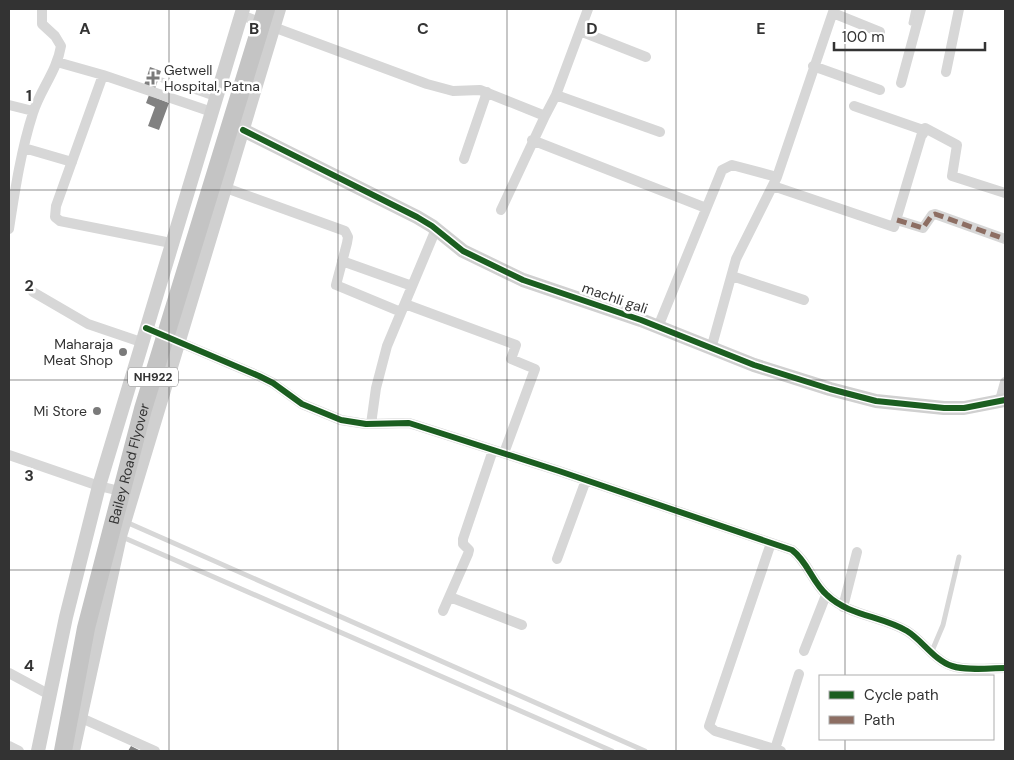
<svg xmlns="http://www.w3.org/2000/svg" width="1014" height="760" viewBox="0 0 1014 760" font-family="'DM Sans',sans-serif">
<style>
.building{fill:#818181}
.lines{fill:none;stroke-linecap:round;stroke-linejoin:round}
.lane{stroke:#d7d7d7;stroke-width:5}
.street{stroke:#d7d7d7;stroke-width:10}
.secondary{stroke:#d0d0d0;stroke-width:14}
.highway-bridge{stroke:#c4c4c4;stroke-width:18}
.quiet{stroke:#8d6e63;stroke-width:5;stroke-dasharray:10 5;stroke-linecap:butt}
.cycleway-casing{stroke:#fff;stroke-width:9}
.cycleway{stroke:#1b5e20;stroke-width:6}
.grid{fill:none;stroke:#333;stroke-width:1;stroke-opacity:0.55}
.poi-dot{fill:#7a7a7a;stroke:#fff;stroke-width:2}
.labels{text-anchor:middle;stroke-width:5;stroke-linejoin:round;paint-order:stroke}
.shield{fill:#fff;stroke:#707070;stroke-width:1}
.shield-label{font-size:12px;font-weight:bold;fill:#333}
.poi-label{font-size:14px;fill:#333;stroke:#fff;text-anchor:end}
.street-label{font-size:14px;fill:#333;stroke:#fff}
.grid-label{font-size:16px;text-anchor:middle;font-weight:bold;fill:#333;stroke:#fff;stroke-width:5;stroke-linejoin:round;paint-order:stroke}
</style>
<rect width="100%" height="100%" fill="#fff"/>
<path class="building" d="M150,67L161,71L155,89L144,85Z
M149,95L169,103L159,130L148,126L155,107L146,103Z
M131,746L141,751H128Z"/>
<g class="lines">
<path class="lane" d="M911,23L914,9
M162,80L216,99
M126,522L645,751
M120,536L612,751
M932,651L943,625L959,557"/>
<path class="street" d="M833,13L880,32
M241,15L427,84L453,91L480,90L545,116L556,95L588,9
M580,31L646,57
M57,62L103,75
M813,66L880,90
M946,72L959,9
M901,83L921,9
M556,95L660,132
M9,105L33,111
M923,134L925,128L957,145L952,176L1005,193
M532,140L706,208
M24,148L72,162
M464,159L487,92
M773,186L894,227L923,130L854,106
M226,188L345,231L348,237L347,243L336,285L401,312
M501,210L545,116
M897,220L923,228L932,215L935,214L1005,239
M9,229C15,190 21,150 33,113C40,90 57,71 61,46L55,36L42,24V9
M171,243L60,221L55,217L56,206L103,75L212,112
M342,261L412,286
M732,276L804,300
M33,292L88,324L141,342
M405,304L516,345L511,359L535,369L504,453
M658,327L722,170L732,165L777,177
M146,328L259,376L273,383L302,404L341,420L366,424L409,423L559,471L792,550C808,562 812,582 827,595C849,616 882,616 907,631C922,640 935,661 952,666C968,671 988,668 1005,668
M711,349L736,259L777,177L834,9
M1000,400L1005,382
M371,424L376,388L387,346L436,229
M9,455L99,486L124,492
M771,543L709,726L715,731L781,751
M557,559L586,480
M450,597L522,625
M843,607L857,552
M443,611L468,554L469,550L463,544V539L493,450
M804,651L826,595
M9,673L50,695
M79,717L155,751
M9,746L19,751
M775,749L799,674"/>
<path class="secondary" d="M243,130L417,217L432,226L463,251L523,280L641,320L754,365L830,389L876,401L944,408H964L1005,400
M38,751L66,617L99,486L243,9
M73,751L120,536L279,9"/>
<path class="highway-bridge" id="s1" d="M63,751L86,628L143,409L266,9"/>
<path class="quiet" d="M897,220L923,228L932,215L935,214L1005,239"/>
<defs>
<path id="cycleway" d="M243,130L417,217L432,226L463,251L523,280L641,320L754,365L830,389L876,401L944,408H964L1005,400
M146,328L259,376L273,383L302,404L341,420L366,424L409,423L559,471L792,550C808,562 812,582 827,595C849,616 882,616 907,631C922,640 935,661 952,666C968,671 988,668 1005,668"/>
</defs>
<use href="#cycleway" class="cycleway-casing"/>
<use href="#cycleway" class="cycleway"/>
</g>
<path class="grid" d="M169,9V751M338,9V751M507,9V751M676,9V751M845,9V676M9,190H1005M9,380H1005M9,570H1005M845,739V751"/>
<g class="poi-dot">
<path d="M150.5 70.5h5v5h5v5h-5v5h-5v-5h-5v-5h5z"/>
<circle cx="123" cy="352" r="5"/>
<circle cx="97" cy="411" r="5"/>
</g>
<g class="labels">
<rect class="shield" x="128" y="367.5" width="50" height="19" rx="4"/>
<g class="shield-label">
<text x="153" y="381">NH922</text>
</g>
<g class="poi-label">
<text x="164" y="75" text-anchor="start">Getwell<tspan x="164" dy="16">Hospital, Patna</tspan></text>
<text x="113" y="349">Maharaja<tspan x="113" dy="16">Meat Shop</tspan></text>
<text x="87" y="416">Mi Store</text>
</g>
<g class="street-label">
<text transform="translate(615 298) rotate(19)" y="5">machli gali</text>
<text dy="5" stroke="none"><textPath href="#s1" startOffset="295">Bailey Road Flyover</textPath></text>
</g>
</g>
<g class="grid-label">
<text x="85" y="34">A</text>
<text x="254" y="34">B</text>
<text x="423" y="34">C</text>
<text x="592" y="34">D</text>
<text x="761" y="34">E</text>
<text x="29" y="101">1</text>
<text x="29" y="291">2</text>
<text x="29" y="481">3</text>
<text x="29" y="671">4</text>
</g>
<rect width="1014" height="760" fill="none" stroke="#333333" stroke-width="20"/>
<rect x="819" y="675" width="175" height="65" fill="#ffffff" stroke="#adadad"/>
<rect x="829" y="691" width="25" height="8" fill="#1b5e20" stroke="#adadad"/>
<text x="864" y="700" font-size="15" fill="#333333">Cycle path</text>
<rect x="829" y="716" width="25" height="8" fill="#8d6e63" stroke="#adadad"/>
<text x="864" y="725" font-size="15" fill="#333333">Path</text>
<path d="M834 42v8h151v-8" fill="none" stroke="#333333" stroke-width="2.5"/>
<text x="842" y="42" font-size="15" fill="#333333" stroke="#ffffff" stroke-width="4" paint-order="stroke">100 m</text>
</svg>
